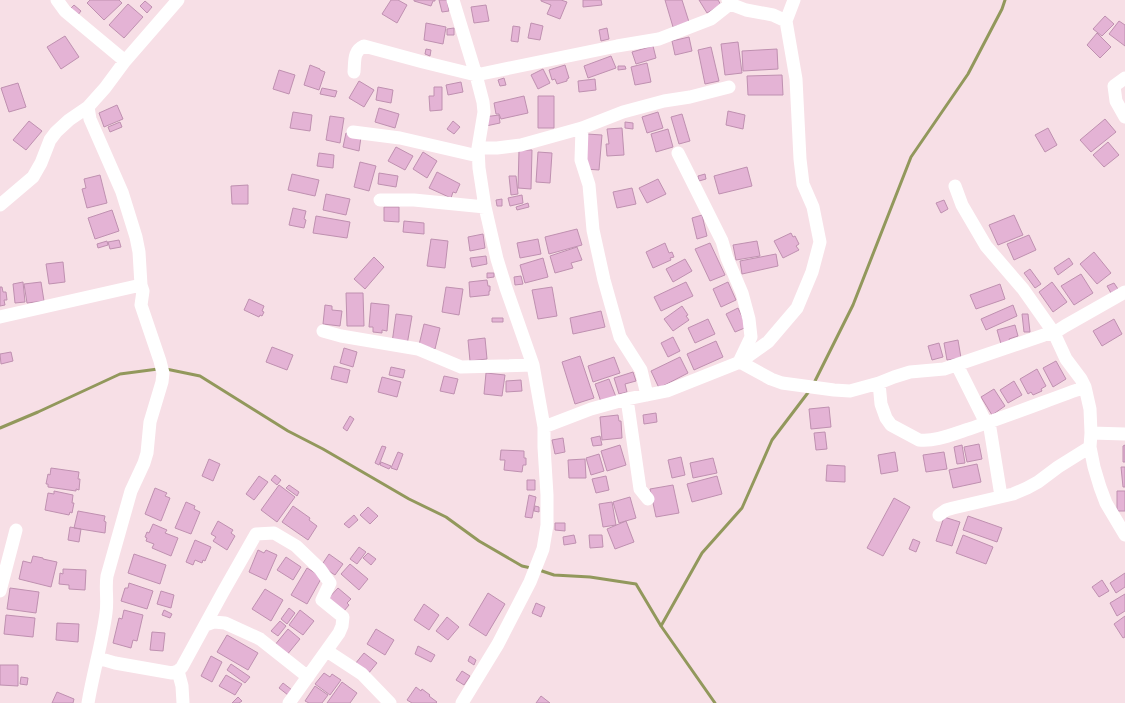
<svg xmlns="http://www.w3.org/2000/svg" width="1125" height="703" viewBox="0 0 1125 703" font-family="Overpass,sans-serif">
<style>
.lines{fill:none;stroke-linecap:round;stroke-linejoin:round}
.stream{stroke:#92985c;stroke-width:3}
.building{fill:#e4b3d5;stroke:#bf90b0}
.minor{stroke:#fff;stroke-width:13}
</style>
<rect width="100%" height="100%" fill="#f7dfe6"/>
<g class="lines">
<path class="stream" d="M166,369L200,376L288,431L323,449L409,499L446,517L479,541L522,566L531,568
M814,383L853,305L911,157L968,74L1002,9L1005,0
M0,428L38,412L120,374L158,369
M539,570L554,575L590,577L636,584L661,626L715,703
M661,626L702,553L742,508L772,440L810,390"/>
</g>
<path class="building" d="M90,0H119L122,3L104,20L87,3Z
M391,0H398L407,5L397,23L382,14Z
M414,0H435V1H433L431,6L414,1Z
M439,0H447L449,11L442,12Z
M541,0H561L567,2L560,19L547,14L551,5L541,1Z
M583,0H601L602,5L583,7Z
M665,0H682L689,22L673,27Z
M699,0H718L721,5L707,13Z
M145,1L152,7L147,13L140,6Z
M128,4L143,17L124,38L109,25Z
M74,5L81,11L77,16L70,9Z
M486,5L489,21L474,23L471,7Z
M1105,16L1114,24L1102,36L1093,29Z
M1119,21L1125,25V46L1109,34Z
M426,23L446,27L443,44L424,40Z
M531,23L543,26L540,40L528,38Z
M513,26L520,27L518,42L511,41Z
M454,28V35H447V29Z
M607,28L609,39L601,41L599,30Z
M1097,33L1111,47L1100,58L1087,45Z
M65,36L79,57L61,69L47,47Z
M689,37L692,51L675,55L672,41Z
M738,42L742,73L725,75L721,44Z
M653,46L656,58L636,64L632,52Z
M711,47L719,81L705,84L698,50Z
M426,49L431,50L430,56L425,54Z
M777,49L778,69L743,71L742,51Z
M611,56L616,68L588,78L584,66Z
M647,63L651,82L635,85L631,67Z
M310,65L320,69V70L325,72L319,90L304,85Z
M565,65L569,78L567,79V81L557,84L555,79L552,80L549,70Z
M618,66H625L626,69L618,70Z
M543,69L550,83L538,89L531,75Z
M279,70L295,75L289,94L273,89Z
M782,75L783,95H748L747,76Z
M504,78L506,85L500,86L498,80Z
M595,79L596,90L579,92L578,81Z
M359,81L374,90L364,107L349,98Z
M461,82L463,92L448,95L446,85Z
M18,83L26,107L9,112L1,88Z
M378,87L393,90L391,103L376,100Z
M434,87H442V110L430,111L429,96H434Z
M322,88L337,91L335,97L320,94Z
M524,96L528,113L501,119L499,114H496L494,103Z
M538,96H554V128H538Z
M117,105L123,119L104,127L99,113Z
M379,108L399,114L395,128L375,122Z
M728,111L745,115L743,129L726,125Z
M293,112L312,115L310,131L290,128Z
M658,112L663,128L647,133L642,117Z
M682,114L690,141L679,144L671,117Z
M499,115L500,123L486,126L484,117Z
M330,116L344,118L340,143L326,140Z
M1105,119L1116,132L1091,152L1080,140Z
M29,121L42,131L26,150L13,140Z
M453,121L460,127L454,134L447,129Z
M120,122L122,127L110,132L108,127Z
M625,122L633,123V129L625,128Z
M622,128L624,155L607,156L606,144H609L607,129Z
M1048,128L1057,145L1045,152L1035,135Z
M668,129L673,147L656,152L651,134Z
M346,133L361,137L359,151L343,147Z
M587,134L602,135L599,170L585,169Z
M1108,142L1119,155L1104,167L1093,155Z
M396,147L413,156L405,170L388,161Z
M519,150H532L531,189L518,188Z
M423,152L437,161L427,178L413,169Z
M538,152L552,153L550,183L536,182Z
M319,153L334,155L333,168L317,166Z
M360,162L376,166L369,191L354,187Z
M747,167L752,186L719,194L714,176Z
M437,172L460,184L456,193L453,192L451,198L429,188Z
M379,173L398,176L396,187L378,184Z
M292,174L319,180L315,196L288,190Z
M705,174L706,179L699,181L698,176Z
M100,175L107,203L87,208L82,189L86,188L84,179Z
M509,176H516L518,194L511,195Z
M658,179L666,194L647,203L639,188Z
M248,185V204H232L231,186Z
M632,188L636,204L617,208L613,192Z
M326,194L350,199L346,215L323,210Z
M522,195L523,203L510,206L508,198Z
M502,199V206H497L496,200Z
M944,200L948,209L941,213L936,203Z
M528,203L529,207L517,210L516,207Z
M384,207H399V222L384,221Z
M293,208L306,211L304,219L306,220L304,228L289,225Z
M112,210L119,231L95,239L88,218Z
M702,215L707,236L697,239L692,218Z
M1014,215L1023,235L998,245L989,225Z
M316,216L350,222L347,238L313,233Z
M404,221L424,223V234L403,232Z
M577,229L582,245L549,254L545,237Z
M791,233L793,237L795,236L799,244L796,246L799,250L783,258L774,241Z
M483,234L485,248L470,251L468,237Z
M1029,235L1036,250L1014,260L1007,244Z
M431,239L448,241L445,268L427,266Z
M538,239L541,254L520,258L517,243Z
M119,240L121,247L110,249L108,242Z
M107,241L108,245L98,248L97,244Z
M757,241L760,256L736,260L733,245Z
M665,243L669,253L672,252L674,257L670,258L671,260L653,268L646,252Z
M710,243L725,275L710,281L695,249Z
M577,247L582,260L571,263L573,268L555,273L550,256Z
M1094,252L1111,273L1097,284L1080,264Z
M776,254L778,266L742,274L740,261Z
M486,256L487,264L472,267L470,258Z
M374,257L384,267L365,289L354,279Z
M543,258L548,277L525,283L520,265Z
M1069,258L1073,264L1058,275L1054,268Z
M685,259L692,271L673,282L666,269Z
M63,262L65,282L49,284L46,264Z
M1030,269L1041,284L1035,288L1024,273Z
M487,273H494V277L487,278Z
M1081,274L1093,293L1074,305L1061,286Z
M521,276L523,284L515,285L514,277Z
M487,280L488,286H490V291H489V295L470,297L469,282Z
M23,282L25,302L15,303L13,284Z
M41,282L44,301L27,303L24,284Z
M686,282L693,296L661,311L654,297Z
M728,282L736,300L721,307L713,289Z
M1052,282L1067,302L1053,312L1039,292Z
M1114,283L1118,289L1111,293L1107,286Z
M1000,284L1005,299L976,309L970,295Z
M0,287H2L3,292H6L7,300H4L5,305L0,306Z
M446,287L463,289L459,315L442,312Z
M552,287L557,316L538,319L532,290Z
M346,293H363L364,326H347Z
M249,299L264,306L262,311L264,312L262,316L260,315L259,317L244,310Z
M371,303L389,305L387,331L382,330V333L373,332V327H369Z
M325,305L332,306V310L342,311L340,326L323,324Z
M1013,305L1017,316L986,330L981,319Z
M682,306L688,315L686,316L689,320L673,331L664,319Z
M738,308L747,327L735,332L726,314Z
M601,311L605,327L573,334L570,318Z
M396,314L412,316L407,345L392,343Z
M1022,314H1028L1030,332H1024Z
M492,318H503V322H492Z
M708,319L715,334L695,343L688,328Z
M1114,319L1122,334L1102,346L1093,331Z
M424,324L440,328L435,349L419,345Z
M1015,325L1018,336L1009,339L1010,342L1001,344L997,330Z
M673,337L680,351L668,357L661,343Z
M485,338L487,359L470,361L468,340Z
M958,340L961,358L947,360L944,343Z
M716,341L723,357L694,370L687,354Z
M939,343L943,357L932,360L928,346Z
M272,347L293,355L287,370L266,362Z
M344,348L357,352L353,367L340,363Z
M11,352L13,361L1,364L0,354Z
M580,356L594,398L575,404L562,362Z
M614,357L620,373L593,382L588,366Z
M680,357L688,373L659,388L651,371Z
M1056,361L1066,379L1053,387L1043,368Z
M334,366L350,370L347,383L331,379Z
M391,367L405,370L403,378L389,375Z
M1037,369L1046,386L1041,389L1042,391L1033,395L1031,392L1028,394L1020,379Z
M633,372L636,381L625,384L627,392L619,394L614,378Z
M486,373L505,375L502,396L484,394Z
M444,376L458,379L454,394L440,391Z
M382,377L401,382L397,397L378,392Z
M609,379L616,397L601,402L595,384Z
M521,380L522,391L506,392V381Z
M1014,381L1022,395L1008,403L1000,390Z
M994,389L1005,406L992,415L981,397Z
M829,407L831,427L811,429L809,409Z
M656,413L657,422L644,424L643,415Z
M618,415L619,421H621L622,438L602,440L600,417Z
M350,416L354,419L347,431L343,428Z
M825,432L827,449L816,450L814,433Z
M600,436L602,445L593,446L591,438Z
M563,438L565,452L555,454L552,440Z
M979,444L982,459L967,462L964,447Z
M620,445L626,465L607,471L601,451Z
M962,445L965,463L957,464L954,447Z
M1125,445V462H1123V446Z
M382,446L386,447L379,465L375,463Z
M501,450L524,451V458H526V465H523L522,472L504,470L505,460H500Z
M398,452L403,454L397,470L391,468Z
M895,452L898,471L881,474L878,455Z
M944,452L947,469L926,472L923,455Z
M599,454L604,471L591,475L586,458Z
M681,457L685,475L672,478L668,460Z
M713,458L717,473L693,478L690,463Z
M209,459L220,464L213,481L202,476Z
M585,459L586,478H569L568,460Z
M381,462L391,466L389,469L380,465Z
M977,464L981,482L953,488L949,470Z
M827,465L845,466V482L826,481Z
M1121,467H1125V487H1123Z
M51,468L79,472L78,479H80L79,490L76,489V491L48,487V484H46L48,474L50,475Z
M275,475L281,480L277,485L271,480Z
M259,476L268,482L254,500L246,494Z
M606,476L609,490L596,493L592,479Z
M717,476L722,494L692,502L687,484Z
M527,480H535V490H527Z
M279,485L295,497L277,522L261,510Z
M289,485L299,492L297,496L286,488Z
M673,485L679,513L656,517L650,489Z
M155,488L167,493L165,496L170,498L161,521L145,514Z
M54,491L73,495L72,503H74L72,513L70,512L69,515L45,510L48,493L54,494Z
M1117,491H1125V511H1117Z
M529,495L536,497L532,518L525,517Z
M630,497L636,518L619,523L613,502Z
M894,498L910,507L883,556L867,548Z
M186,502L195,506L194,509L200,512L191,534L175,528Z
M612,502L616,525L603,527L599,504Z
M293,506L310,518L309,520L317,526L308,540L282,522Z
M535,506L539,507V512L534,511Z
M368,507L378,516L370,524L360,515Z
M78,511L105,516L104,521L106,522L105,533L74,528Z
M354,515L358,520L349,528L344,524Z
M968,516L1002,528L997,542L963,530Z
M944,517L960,522L952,546L936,541Z
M218,521L233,530L231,533L235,536L227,550L213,541L216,537L211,534Z
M626,521L634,542L615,549L607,529Z
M555,523H565V531L555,530Z
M153,524L167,530L165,533L178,538L171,556L152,548L154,544L146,541L147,538L145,537L147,532L149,533Z
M70,527L81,529L79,542L68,540Z
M574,535L576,543L564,545L563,537Z
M589,535H602L603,547L590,548Z
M963,535L993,547L986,564L956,553Z
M913,539L920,542L916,552L909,549Z
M195,540L211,547L205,561L203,560L202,563L195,560L193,565L186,562Z
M359,547L366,552L357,564L350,559Z
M258,550L264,553L266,550L277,555L266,580L249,572Z
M368,553L376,559L371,565L363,558Z
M134,554L166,565L160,584L128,573Z
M329,554L343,564L335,575L321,566Z
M33,556L43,558V559L57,562L51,587L19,579L23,561L31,563Z
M286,557L301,567L293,580L277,570Z
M350,564L368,579L359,590L341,574Z
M307,568L322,577L307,604L291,595Z
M63,569L86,570L85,590L69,589V585L59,584L60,573L63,574Z
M1125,573V587L1116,593L1110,583Z
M1102,580L1109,591L1099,597L1092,587Z
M129,583L153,591L147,609L121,601L125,588H128Z
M10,588L39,592L36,613L7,609Z
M338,588L351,599L347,603L349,605L344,611L326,601Z
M265,589L283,600L271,621L252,609Z
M161,591L174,595L171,608L157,604Z
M488,593L505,604L486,636L469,625Z
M1125,594V611L1117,616L1110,603Z
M536,603L545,607L541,617L532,613Z
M424,604L439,615L429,630L414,620Z
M289,608L295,613L287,624L281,619Z
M124,610L143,615L137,641L133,640L131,648L113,643L119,618L122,619Z
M164,610L172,614L170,618L162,615Z
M300,610L314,621L303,635L289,625Z
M6,615L35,618L33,637L4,634Z
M1125,616V637L1123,638L1114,624Z
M447,617L459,627L448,640L436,631Z
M280,621L286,626L278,636L271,631Z
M57,623L79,624L78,642L56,640Z
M288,629L300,639L286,656L274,646Z
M376,629L394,640L385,655L367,644Z
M152,632L165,633L163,651L150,650Z
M227,635L258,653L248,670L217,652Z
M418,646L435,655L431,662L415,654Z
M364,653L377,663L368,674L355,664Z
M211,656L222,662L212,682L201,676Z
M470,656L476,660L474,665L468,661Z
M231,664L250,677L245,683L227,670Z
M0,665H18V686L0,685Z
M462,671L470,676L464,685L456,680Z
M324,673L330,677L332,674L341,680L330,695L315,684Z
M226,675L242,684L235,695L219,686Z
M21,677L28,678L27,685L20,684Z
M342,682L357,693L350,703H327Z
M283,683L292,690L288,695L279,688Z
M315,686L328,695L322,703H309L305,701Z
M416,687L421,691L422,689L430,695L429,696L437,702L436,703H412L407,700Z
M57,692L74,699L73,703H52Z
M541,696L550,703H536Z
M238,697L242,701L239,703H232Z"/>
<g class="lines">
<path class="minor" d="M57,0L65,11L125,61
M453,0L476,75L483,102L484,112L478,148L479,168L485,207L497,259L506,288L533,365L544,427V447L547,495V525L543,549L530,582L498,644L462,703
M728,0L730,4L746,10L773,15L786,21L796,79L800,159L803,184L813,207L820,242L812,272L797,308L768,342L740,362
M786,21L794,0
M354,72C355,61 353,51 364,46L423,62L476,75L617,46L659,39L711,19L730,4
M1125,78L1114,86L1116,101L1125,117
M582,128L581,160L589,185L593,230L604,280L620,337L641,370L647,395
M353,132L400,138L478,156
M478,148H497L521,145L582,128L623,112L664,101L690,97L729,87
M678,153L722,241L727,258L742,293L749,319L751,337L740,360
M955,186L962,205L986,246L1023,289L1054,333L1066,359L1081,379L1085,387L1090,409L1091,433L1090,447L1094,467L1100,487L1106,503L1125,535
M380,200H414L485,207
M0,205L33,177L41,163L50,140L56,132L69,120L88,107L105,88L125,61L178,0
M0,317L141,285
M323,331L341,336L418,349L461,367L533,365
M957,365L986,423
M879,383L881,404L886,418L891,425L919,440C935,442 953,434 969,429C1008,416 1046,401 1085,387
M627,399L640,489L648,499
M989,422L1001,496
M544,427L591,409L627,399L667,391L740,362L771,379L782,383L834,390L850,391L879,383L894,377L910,372L944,369L1044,335L1054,333L1065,326L1125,292
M1091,433L1125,434
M939,515L946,510L953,508L1013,494L1027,488L1038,482L1058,467L1090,447
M0,591L16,530
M206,625L214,622L225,623L260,639L308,677
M327,651L362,674L390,703
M98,658L115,663L172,673L178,671L182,667L223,592L256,534L274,533L296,546L320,569L330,583L322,600L343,617L342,626L339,633L289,703
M178,671L182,686L183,703
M88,703C93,673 102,643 106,613C108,600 105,588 107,576L131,491L144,463L147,453L150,422L162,382L163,373L160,361L141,305L143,291L141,285L139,252L136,237L122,192L90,119L88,107"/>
</g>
</svg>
